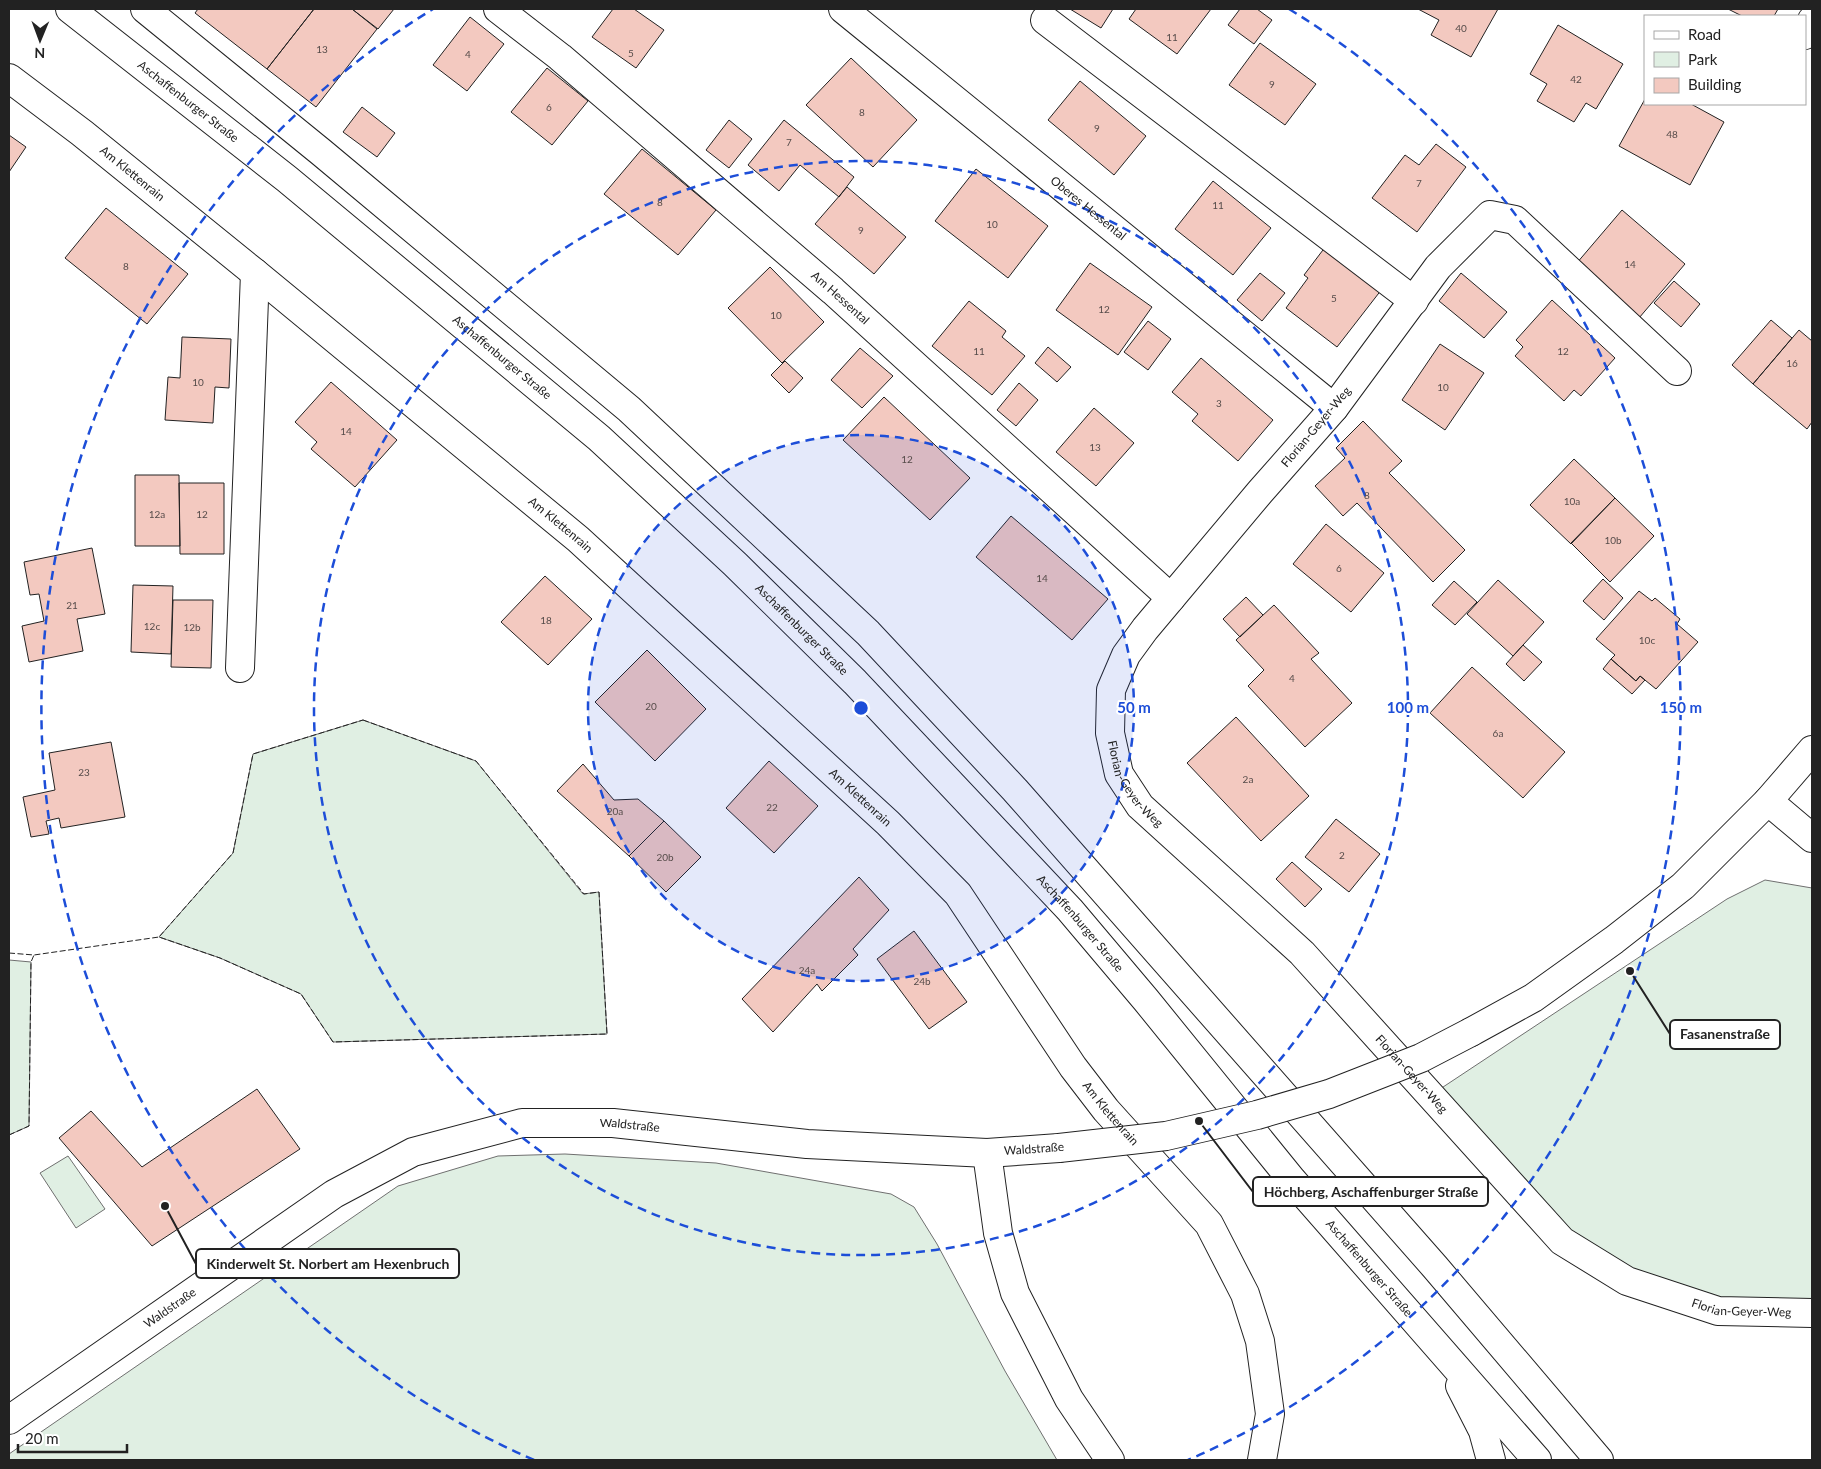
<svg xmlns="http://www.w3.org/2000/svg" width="1821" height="1469" viewBox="0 0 1821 1469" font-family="Lato,sans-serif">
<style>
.green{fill:#e0efe3;stroke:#6f6f6f}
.building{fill:#f3c9c0;stroke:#222}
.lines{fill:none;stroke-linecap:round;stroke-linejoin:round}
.minor-casing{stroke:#222;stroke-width:30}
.major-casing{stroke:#222;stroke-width:30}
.minor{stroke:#fff;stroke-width:28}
.major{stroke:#fff;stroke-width:28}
.minor-bridge-casing{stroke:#222;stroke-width:30;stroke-linecap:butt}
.minor-bridge{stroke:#fff;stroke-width:28}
.fence{stroke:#222;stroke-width:1;stroke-dasharray:6 2.5;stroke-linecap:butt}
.ring{fill:none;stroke:#1d4ed8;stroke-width:2.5;stroke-dasharray:9 6}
.labels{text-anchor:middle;stroke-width:4;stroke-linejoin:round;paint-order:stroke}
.number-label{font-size:10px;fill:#564c4a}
.street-label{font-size:12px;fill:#222;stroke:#fff}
.centre{fill:#1d4ed8;stroke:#fff;stroke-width:2.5}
.ring-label{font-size:15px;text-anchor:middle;font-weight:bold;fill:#1d4ed8;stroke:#fff;stroke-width:4;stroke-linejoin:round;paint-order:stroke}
.leader{fill:none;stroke:#222;stroke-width:2}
.callout-dot{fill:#222;stroke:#fff;stroke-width:2}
.callout{fill:#fff;stroke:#222;stroke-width:2}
.callout-label{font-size:14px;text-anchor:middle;font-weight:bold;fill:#222}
</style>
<rect width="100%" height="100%" fill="#fff"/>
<path class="green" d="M363,720L476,761L583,894L599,892L607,1034L333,1042L301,994L220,958L159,937L233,853L253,754Z
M1765,880L1812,888V1313L1718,1311L1562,1241L1431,1095L1727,899Z
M9,960L31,962L29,1126L9,1135Z
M565,1154L716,1163L891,1194L914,1207L937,1244L1005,1371L1057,1460H9V1454L398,1186L498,1156Z
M68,1156L105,1209L76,1228L40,1173Z"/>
<path class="building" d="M198,9H314L267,69L195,13Z
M314,9H352L377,29L316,107L267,69Z
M352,9H394L378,29Z
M613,9H634L664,30L636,68L592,37Z
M1070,9H1113L1101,28Z
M1136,9H1211L1177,54L1129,19Z
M1240,9H1257L1272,20L1254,44L1228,25Z
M1418,9H1498L1471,57L1431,35L1439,20Z
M1728,9H1778L1774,16H1742Z
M470,17L504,44L467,91L433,65Z
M1558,25L1623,64L1596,109L1586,103L1574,122L1537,101L1547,84L1530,74Z
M1260,43L1316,84L1285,125L1229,85Z
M851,58L917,120L873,167L806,105Z
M547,68L588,101L552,145L511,112Z
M1080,81L1146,136L1114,175L1048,120Z
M1645,99V104H1691L1724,122L1690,185L1619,146Z
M362,107L395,133L377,157L343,132Z
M729,120L752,139L729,168L706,150Z
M784,120L854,177L839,197L800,165L779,191L748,165Z
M9,135L26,147L9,172Z
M1436,144L1466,167L1417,232L1372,198L1405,155L1419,165Z
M642,149L716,210L678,255L604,194Z
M976,169L1048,226L1008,278L935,221Z
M1213,181L1271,228L1233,275L1175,229Z
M847,187L906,237L874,274L815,224Z
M106,208L188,274L147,324L65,258Z
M1622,210L1685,264L1639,318L1576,264Z
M1326,246L1382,289L1337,347L1286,308L1308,278L1304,275Z
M1090,263L1152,307L1118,355L1056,310Z
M770,267L824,322L782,363L728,308Z
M1260,273L1285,293L1262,321L1237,300Z
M1461,273L1507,312L1484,338L1439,301Z
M1674,281L1700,304L1681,327L1654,303Z
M1552,300L1615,358L1581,396L1574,390L1564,401L1515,356L1523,347L1516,340Z
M969,301L1006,331L1002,337L1025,356L992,395L932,346Z
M1771,320L1792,338L1753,384L1732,365Z
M1148,321L1171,339L1148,370L1124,352Z
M1799,330L1812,341V422L1807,429L1753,384Z
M182,337L231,339L229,388L215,387L213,423L165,420L168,377L180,378Z
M1440,344L1484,373L1445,430L1402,400Z
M1048,347L1071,367L1057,382L1035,363Z
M860,348L893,376L862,408L831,380Z
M1201,358L1273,420L1238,461L1192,421L1198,414L1172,392Z
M785,361L803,378L789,393L771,375Z
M331,382L397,440L355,487L311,449L317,442L295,422Z
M1019,383L1038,400L1016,426L997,410Z
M884,397L970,478L930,520L843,440Z
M1094,408L1134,443L1096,486L1056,452Z
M1363,421L1402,461L1389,473L1465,550L1433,582L1357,503L1343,516L1315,486L1345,458L1336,448Z
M1574,459L1615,498L1571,544L1530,505Z
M135,475H179L180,546H135Z
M179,483H224V554H180Z
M1615,498L1654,536L1610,582L1571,543Z
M1011,516L1108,599L1072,640L976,557Z
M1326,524L1384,573L1351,612L1293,564Z
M92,548L105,614L77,619L83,651L29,662L22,626L44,621L39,594L30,595L24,562Z
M545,576L592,619L548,665L501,622Z
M1603,579L1623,598L1604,620L1583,601Z
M1498,580L1544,622L1513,656L1467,614Z
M1454,581L1477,602L1455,625L1432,605Z
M133,585L173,586L171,654L131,652Z
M1639,591L1652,601L1655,598L1680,619L1677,624L1698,642L1656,689L1640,676L1636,681L1611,659L1615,655L1596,639Z
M1246,597L1263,615L1240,637L1223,619Z
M173,600H213L211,668L171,667Z
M1274,605L1319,653L1311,659L1352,703L1305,747L1248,686L1264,670L1236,640Z
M1523,645L1542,662L1524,681L1506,664Z
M647,650L706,709L655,761L595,702Z
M1611,659L1636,681L1640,676L1645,680L1632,694L1603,669Z
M1472,667L1565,752L1523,798L1430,713Z
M1236,717L1309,796L1261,841L1187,763Z
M111,742L125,817L61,828L59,818L46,821L49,834L31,837L23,797L55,790L49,753Z
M769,761L818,806L774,853L726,808Z
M583,764L614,800L638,799L664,821L629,856L557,791Z
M1336,819L1380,854L1349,892L1305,857Z
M664,821L701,857L666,892L629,856Z
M1292,862L1322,889L1305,907L1276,879Z
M859,877L889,910L853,949L858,955L822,991L817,984L773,1032L742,999Z
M914,931L967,1002L929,1029L877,959Z
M257,1089L300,1149L152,1246L59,1138L91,1111L142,1167Z"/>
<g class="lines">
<defs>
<g id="minor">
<path id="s1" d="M498,9L560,57L833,291L1171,598"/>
<path id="s2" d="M843,9L1334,408"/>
<path d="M1045,20L1414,301"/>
<path d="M1805,35L1812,20"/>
<path id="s3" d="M9,78L82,133L255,273L578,539L888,823L958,894L1073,1067L1106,1110L1209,1224L1245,1294L1260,1341L1270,1414L1262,1460"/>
<path id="s4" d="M1677,371L1515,220L1490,215L1438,267L1334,408L1260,492L1145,629L1126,655L1111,690L1110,733L1119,774L1140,806L1302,953L1562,1241L1627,1281L1718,1311L1812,1313"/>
<path d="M240,668L255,273"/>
<path d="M1471,1032L1533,998L1614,940L1683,886L1768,801L1812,750"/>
<path id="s5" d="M9,1420L334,1194L413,1152L522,1123H613L807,1144L987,1153L1059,1148"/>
</g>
<g id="major">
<path id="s6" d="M70,9L287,179L599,438L735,564L855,682L1070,910L1146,1000L1292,1180L1537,1460"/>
<path d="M145,9L321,152L629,409L868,633L1015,790L1435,1267L1599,1460"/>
<path d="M1768,801L1812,838"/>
<path d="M987,1153L998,1233L1015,1293L1069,1399L1110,1460"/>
<path d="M1460,1386L1483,1431L1491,1460"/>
</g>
</defs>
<use href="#minor" class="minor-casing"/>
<use href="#major" class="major-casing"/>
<use href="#minor" class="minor"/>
<use href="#major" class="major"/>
<defs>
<path id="minor-bridge" d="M1059,1148L1166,1136L1257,1115L1329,1094L1421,1058L1471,1032"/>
</defs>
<use href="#minor-bridge" class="minor-bridge-casing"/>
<use href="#minor-bridge" class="minor-bridge"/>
<path class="fence" d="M363,720L476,761L584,894L599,892L607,1034L333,1042L301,994L220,958L159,937L233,853L253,754Z
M9,953L34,955L159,937
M9,1135L29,1126L31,962L34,955"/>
</g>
<circle cx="861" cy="708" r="273" fill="#1d4ed8" fill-opacity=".12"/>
<g class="ring">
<circle cx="861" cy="708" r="273"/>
<circle cx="861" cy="708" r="547"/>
<path d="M534 1460A820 820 0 0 1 433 9M1289 9A820 820 0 0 1 1188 1460"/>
</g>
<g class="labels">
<g class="number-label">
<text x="1461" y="32">40</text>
<text x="1172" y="41">11</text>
<text x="322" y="53">13</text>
<text x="631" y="57">5</text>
<text x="468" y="58">4</text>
<text x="1576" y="83">42</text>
<text x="1272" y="88">9</text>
<text x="549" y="111">6</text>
<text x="862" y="116">8</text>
<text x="1097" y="132">9</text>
<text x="1672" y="138">48</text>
<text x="789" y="146">7</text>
<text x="1419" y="187">7</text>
<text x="660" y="206">8</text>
<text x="1218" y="209">11</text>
<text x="992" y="228">10</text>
<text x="861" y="234">9</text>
<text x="1630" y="268">14</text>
<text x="126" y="270">8</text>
<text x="1334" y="302">5</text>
<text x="1104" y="313">12</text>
<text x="776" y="319">10</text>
<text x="979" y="355">11</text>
<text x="1563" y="355">12</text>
<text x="1792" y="367">16</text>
<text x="198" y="386">10</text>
<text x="1443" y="391">10</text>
<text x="1219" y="407">3</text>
<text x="346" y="435">14</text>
<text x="1095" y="451">13</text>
<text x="907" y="463">12</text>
<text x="1367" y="499">8</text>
<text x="1572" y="505">10a</text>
<text x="157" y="518">12a</text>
<text x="202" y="518">12</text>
<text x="1613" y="544">10b</text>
<text x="1339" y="572">6</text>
<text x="1042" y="582">14</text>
<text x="72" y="609">21</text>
<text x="546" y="624">18</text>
<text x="152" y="630">12c</text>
<text x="192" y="631">12b</text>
<text x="1647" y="644">10c</text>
<text x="1292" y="682">4</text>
<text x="651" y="710">20</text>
<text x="1498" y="737">6a</text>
<text x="84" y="776">23</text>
<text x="1248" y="783">2a</text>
<text x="772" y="811">22</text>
<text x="615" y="815">20a</text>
<text x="1342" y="859">2</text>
<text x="665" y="861">20b</text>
<text x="807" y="974">24a</text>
<text x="922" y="985">24b</text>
</g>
<g class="street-label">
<text dy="4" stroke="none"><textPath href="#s6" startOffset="150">Aschaffenburger Straße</textPath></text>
<text dy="4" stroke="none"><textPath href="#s3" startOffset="156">Am Klettenrain</textPath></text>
<text dy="4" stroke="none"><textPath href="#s2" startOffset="316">Oberes Hessental</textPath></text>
<text dy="4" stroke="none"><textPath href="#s1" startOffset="448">Am Hessental</textPath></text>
<text dy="4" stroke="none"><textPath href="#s6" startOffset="555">Aschaffenburger Straße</textPath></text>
<text transform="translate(1316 427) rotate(-50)" y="4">Florian-Geyer-Weg</text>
<text dy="4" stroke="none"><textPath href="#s3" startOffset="710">Am Klettenrain</textPath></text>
<text dy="4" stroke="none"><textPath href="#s6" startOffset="960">Aschaffenburger Straße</textPath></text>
<text dy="4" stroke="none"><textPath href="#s4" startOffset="958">Florian-Geyer-Weg</textPath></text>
<text dy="4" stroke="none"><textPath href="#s3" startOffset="1115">Am Klettenrain</textPath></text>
<text dy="4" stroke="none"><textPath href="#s6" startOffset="1365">Aschaffenburger Straße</textPath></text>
<text dy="4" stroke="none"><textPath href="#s4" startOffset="1362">Florian-Geyer-Weg</textPath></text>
<text dy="4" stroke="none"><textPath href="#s3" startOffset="1520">Am Klettenrain</textPath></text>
<text dy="4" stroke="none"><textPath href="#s5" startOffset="706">Waldstraße</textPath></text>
<text transform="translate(1034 1149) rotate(-4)" y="4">Waldstraße</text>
<text dy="4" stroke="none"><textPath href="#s6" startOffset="1815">Aschaffenburger Straße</textPath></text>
<text dy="4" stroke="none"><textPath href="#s5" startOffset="196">Waldstraße</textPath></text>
<text dy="4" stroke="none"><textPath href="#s4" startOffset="1782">Florian-Geyer-Weg</textPath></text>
</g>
</g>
<circle cx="861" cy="708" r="8" class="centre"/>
<g class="ring-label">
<text x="1134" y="713">50 m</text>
<text x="1408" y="713">100 m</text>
<text x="1681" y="713">150 m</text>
</g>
<path class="leader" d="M1630 971L1670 1034M1199 1121L1253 1192M165 1206L196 1264"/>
<g class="callout-dot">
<circle cx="1630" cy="971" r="5"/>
<circle cx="1199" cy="1121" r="5"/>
<circle cx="165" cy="1206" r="5"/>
</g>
<g class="callout">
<rect x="1670" y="1020" width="110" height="29" rx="5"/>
<rect x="1253" y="1177" width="235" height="29" rx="5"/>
<rect x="196" y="1249" width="263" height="29" rx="5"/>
</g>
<g class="callout-label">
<text x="1725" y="1039">Fasanenstraße</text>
<text x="1371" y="1197">Höchberg, Aschaffenburger Straße</text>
<text x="328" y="1269">Kinderwelt St. Norbert am Hexenbruch</text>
</g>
<rect width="1821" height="1469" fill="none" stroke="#222222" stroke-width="20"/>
<rect x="1644" y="15" width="162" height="90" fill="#ffffff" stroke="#a7a7a7"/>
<rect x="1654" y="31" width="25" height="8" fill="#ffffff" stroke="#a7a7a7"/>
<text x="1688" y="40" font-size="15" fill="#222222">Road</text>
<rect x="1654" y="52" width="25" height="15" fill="#e0efe3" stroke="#a7a7a7"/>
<text x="1688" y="65" font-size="15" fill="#222222">Park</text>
<rect x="1654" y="78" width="25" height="15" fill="#f3c9c0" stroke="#a7a7a7"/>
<text x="1688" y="90" font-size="15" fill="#222222">Building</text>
<g transform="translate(40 40) rotate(181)" stroke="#ffffff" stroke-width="4" paint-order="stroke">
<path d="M0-4L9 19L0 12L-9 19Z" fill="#222222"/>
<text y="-8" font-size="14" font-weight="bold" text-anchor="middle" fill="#222222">N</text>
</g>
<path d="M18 1444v8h109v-8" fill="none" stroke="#222222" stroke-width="2.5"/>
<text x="25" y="1444" font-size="15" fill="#222222" stroke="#ffffff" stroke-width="4" paint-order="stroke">20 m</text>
</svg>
